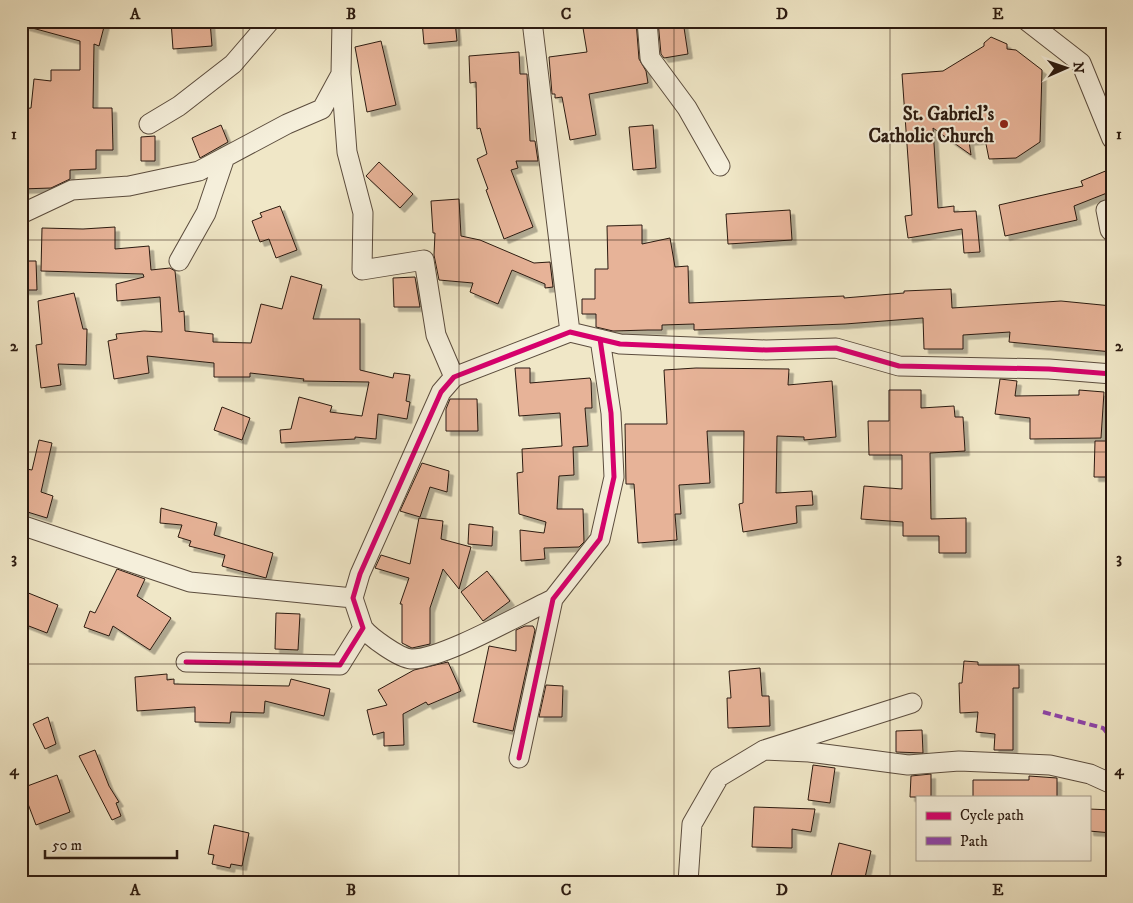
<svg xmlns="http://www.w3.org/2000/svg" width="1133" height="903" viewBox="0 0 1133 903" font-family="'IM FELL DW Pica',serif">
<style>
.building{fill:#e7b398;stroke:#2b1a10;filter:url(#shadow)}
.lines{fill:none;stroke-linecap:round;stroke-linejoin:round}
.minor-casing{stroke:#5c4d3e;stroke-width:21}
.minor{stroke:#f5efdb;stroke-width:19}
.quiet{stroke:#8e44ad;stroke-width:4;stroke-dasharray:8 4;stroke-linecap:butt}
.cycleway-casing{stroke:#f5efdb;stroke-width:8}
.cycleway{stroke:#d6006c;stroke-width:5}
.grid{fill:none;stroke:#2b1a10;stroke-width:1;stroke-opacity:0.55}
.poi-dot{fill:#8f2418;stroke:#f5efdb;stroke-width:2}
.labels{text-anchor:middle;stroke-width:4;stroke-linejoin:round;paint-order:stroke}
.poi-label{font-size:19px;font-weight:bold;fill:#2b1a10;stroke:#f5efdb;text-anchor:end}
.neatline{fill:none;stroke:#2b1a10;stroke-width:2}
.grid-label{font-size:16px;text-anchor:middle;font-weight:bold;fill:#2b1a10}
</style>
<defs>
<filter id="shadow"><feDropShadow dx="4.5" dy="4.5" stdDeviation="0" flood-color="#0004"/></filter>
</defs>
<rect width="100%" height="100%" fill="#f0e7c7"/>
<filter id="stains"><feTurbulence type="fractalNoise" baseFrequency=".004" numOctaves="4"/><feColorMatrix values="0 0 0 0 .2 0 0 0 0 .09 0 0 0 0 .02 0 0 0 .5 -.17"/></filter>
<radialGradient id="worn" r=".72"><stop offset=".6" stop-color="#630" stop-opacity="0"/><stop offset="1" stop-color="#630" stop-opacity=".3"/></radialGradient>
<path class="building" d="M26,21H97L105,23L99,46L94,44L93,108H112L113,150H96V169L70,170V179L51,188L21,189V147H24L21,109L31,108L34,79L51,81V70H80V41L25,26Z
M171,21H210L212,46L173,49Z
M422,21H455L457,41L424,44Z
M626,21H636L639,59L646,71L648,83L589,94L596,135L570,140L562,97L555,98V94H552L549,57L587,52L583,28Z
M658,21H683L688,54L664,58L661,54Z
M991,37L1007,44V49L1016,50L1042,70L1040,142L1016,158L989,159L985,139L969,141L971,155L933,128L938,208L954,206V212L976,211L980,252L964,253L962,229L908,238L905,216L912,215L902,74L943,71L984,46V43Z
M381,41L396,105L367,112L355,47Z
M519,52L520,74H527L530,141H535L538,161H516L518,168L511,170L533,227L504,239L486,190L488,189L477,159L487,154L480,128L477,129L476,82L470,83L469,56Z
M221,125L228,142L200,158L192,138Z
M653,125L656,168L633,170L629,127Z
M155,136V161H141V137Z
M379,162L413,194L400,208L366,176Z
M1108,170L1112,180V191L1074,206L1077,220L1005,236L999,205L1083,186L1081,181Z
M459,199L461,236L480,240L534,263L550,262L553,287L545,288V284L512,270L498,304L470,292L473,283L439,280L434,255L435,233H433L431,201Z
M280,206L297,250L276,258L269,239L260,242L252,221L262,217L260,213Z
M790,210L792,240L728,244L726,214Z
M642,225V244L670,238L675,267L688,266L689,303L844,296V298L904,293V291L951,289L952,308L1061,301L1112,306V352L1009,342L1010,332L963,335V349H924L923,318L845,324L694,330V324L662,325V330H648L613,331L596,327V314H582V299H595V269H608L607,226Z
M115,227V249L149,246L151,270L170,268L175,271L179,312L184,311L185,331L213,334V342L251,343L261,304L282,309L291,276L322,285L313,319H360V370L393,378L394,373L410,375L406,401L410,402L407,419L378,414L376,439L355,437V439L281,443L280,430L291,429L299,397L332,406L330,412L362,416L369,382L303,381L304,379L250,373V377H214V363L147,356L149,373L114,379L108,341L117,339L116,334L144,331L162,332L160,297L117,301L116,284L144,277L143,274L41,271L42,228L83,229Z
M21,261H36L37,290H21Z
M415,277L420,307H394L393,278Z
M74,293L83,329H87L86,365L58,364L61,385L41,388L36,345L42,344L38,301Z
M515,368H530V383L590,378L591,381L592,408H585L588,446L573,447L574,475L559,476L557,509H583L584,542L579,547L544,548L545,559L521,561L520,530L544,533L546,522L519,514L517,473L523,472L522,449L562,446L560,413L519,416Z
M696,368L789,369L788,385L832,381L836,437L804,440V437L777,436L776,493L812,491L813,505L796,506L797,523L743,532L739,504L743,503L744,431H707L710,483L679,485L681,514H675L677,540L638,543L634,484H626L625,424H667L664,370Z
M1000,379L1017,381L1015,396L1079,395V390L1104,392L1101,438L1030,439V418L995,414Z
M889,390H921V408L954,406L955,417H963L965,451L930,453L931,519L966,518V553H939V536H903V522L861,519L864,486L902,489V455H869L868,421H889Z
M450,399H477L478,431H446V409Z
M222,407L250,418L242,440L214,430Z
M39,440L52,443L41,492L53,496L47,518L21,510V468L32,470Z
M1095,441H1112V477H1094Z
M422,463L449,471L447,492L430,487L420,517L400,511Z
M161,508L217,523L214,535L273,553L266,578L222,566L225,555L189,546L191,541L178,537L182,525L160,523Z
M419,518L443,521L441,539L471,547L459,589L443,569L430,608V644L412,648L402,643V604H400L409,578L375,568L381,555L410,564Z
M469,524L493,527L492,546L468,544Z
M117,569L145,579L137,596L171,618L150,650L113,626L109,636L84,627L90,611L95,613Z
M487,571L510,601L483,621L461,592Z
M21,590L58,605L47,633L21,623Z
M276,613L300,614L298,650L275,649Z
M525,626H533L535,630L513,731L473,722L489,646L516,651V630Z
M964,661L978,662V665H1019V688H1013V750H994L995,734L976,732L978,712L960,713L959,683H962Z
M448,662L461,691L428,705L426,702L403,714L404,745L384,746V732L373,735L367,710L387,705L378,690L414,670Z
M760,668L762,696H769L770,726L728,728L727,698H731L729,671Z
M167,674V680L174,679V684L289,686L291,679L330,689L324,716L265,701L264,713L231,712L230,723L195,722V707L137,711L135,677Z
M546,685L563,686L562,717H539Z
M48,717L56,744L45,749L33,724Z
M922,730L923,753L896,752V731Z
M95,750L109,786L119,802L116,803L121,816L112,820L79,756Z
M813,765L835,768L830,803L808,800Z
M931,774V797H910L911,776Z
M57,775L70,812L36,825L22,788Z
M1029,776L1057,778V797H973V780H1029Z
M754,807L815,809L811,832L792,829V848L752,847Z
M1089,809L1112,810V833L1089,831Z
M214,825L249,833L242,866L231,864L230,868L212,864L214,855L208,854Z
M839,843L871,851L864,882L831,876Z"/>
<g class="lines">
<defs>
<path id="minor" d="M532,21L570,332
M647,21L650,58L687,108L720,166
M1027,21L1081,63L1112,139
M341,74L347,152L363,213L362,270L424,260L436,335L454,377
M149,124L179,106L233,64L270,21
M1106,210L1110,230L1112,232
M21,214L72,190L129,186L199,171L287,124L322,109L341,74L342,21
M179,261L206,213L225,157
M21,525L190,582L353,598
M363,628C370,637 399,658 411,659C441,660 521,614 553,599
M186,662L340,665L363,628L353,598L360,574L441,392L454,377L570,332L620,344L766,350L836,348L899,366L1049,369L1112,374
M764,750L809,752L908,765L959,761L1050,765L1090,774L1112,784
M519,758L553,599L600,539L614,477L611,413L600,339
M688,882L692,824L719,777L764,750L912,703"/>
</defs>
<use href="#minor" class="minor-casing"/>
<use href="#minor" class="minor"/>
<path class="quiet" d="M1043,712L1103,728L1112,739"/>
<defs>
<path id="cycleway" d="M186,662L340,665L363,628L353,598L360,574L441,392L454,377L570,332L620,344L766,350L836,348L899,366L1049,369L1112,374
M519,758L553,599L600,539L614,477L611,413L600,339"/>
</defs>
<use href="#cycleway" class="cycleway-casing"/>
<use href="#cycleway" class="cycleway"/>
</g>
<path class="grid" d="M243,21V882M459,21V882M674,21V882M890,21V882M21,240H1112M21,452H1112M21,664H1112"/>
<circle class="poi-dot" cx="1004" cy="124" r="5"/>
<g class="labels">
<g class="poi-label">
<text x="994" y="120">St. Gabriel's<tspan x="994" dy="22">Catholic Church</tspan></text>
</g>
</g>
<rect width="1133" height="903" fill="none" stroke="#f0e7c7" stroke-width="55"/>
<rect x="916" y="796" width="175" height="65" fill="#f5efdb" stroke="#a49a8a"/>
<rect x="926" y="812" width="25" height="8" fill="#d6006c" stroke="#a49a8a"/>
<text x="960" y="820" font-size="15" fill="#2b1a10">Cycle path</text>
<rect x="926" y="837" width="25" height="8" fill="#8e44ad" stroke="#a49a8a"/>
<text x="960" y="846" font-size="15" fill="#2b1a10">Path</text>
<g transform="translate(1066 68) rotate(88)" stroke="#f5efdb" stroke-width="4" paint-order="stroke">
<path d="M0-4L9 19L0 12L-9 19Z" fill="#2b1a10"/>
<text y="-8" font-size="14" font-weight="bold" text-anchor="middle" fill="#2b1a10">N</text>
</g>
<path d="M45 850v8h132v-8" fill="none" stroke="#2b1a10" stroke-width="2.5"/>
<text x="52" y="850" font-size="15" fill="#2b1a10" stroke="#f5efdb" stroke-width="4" paint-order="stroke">50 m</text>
<rect x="28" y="28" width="1078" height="848" class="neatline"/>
<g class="grid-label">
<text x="135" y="19">A</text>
<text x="351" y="19">B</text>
<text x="566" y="19">C</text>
<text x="782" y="19">D</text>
<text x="998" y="19">E</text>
<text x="14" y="139">1</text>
<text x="1119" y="139">1</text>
<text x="14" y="351">2</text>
<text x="1119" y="351">2</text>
<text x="14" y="563">3</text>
<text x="1119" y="563">3</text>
<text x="14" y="775">4</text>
<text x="1119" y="775">4</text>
<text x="135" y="895">A</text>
<text x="351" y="895">B</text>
<text x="566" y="895">C</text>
<text x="782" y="895">D</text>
<text x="998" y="895">E</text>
</g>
<rect width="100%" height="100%" filter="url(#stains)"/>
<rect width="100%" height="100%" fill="url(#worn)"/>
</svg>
